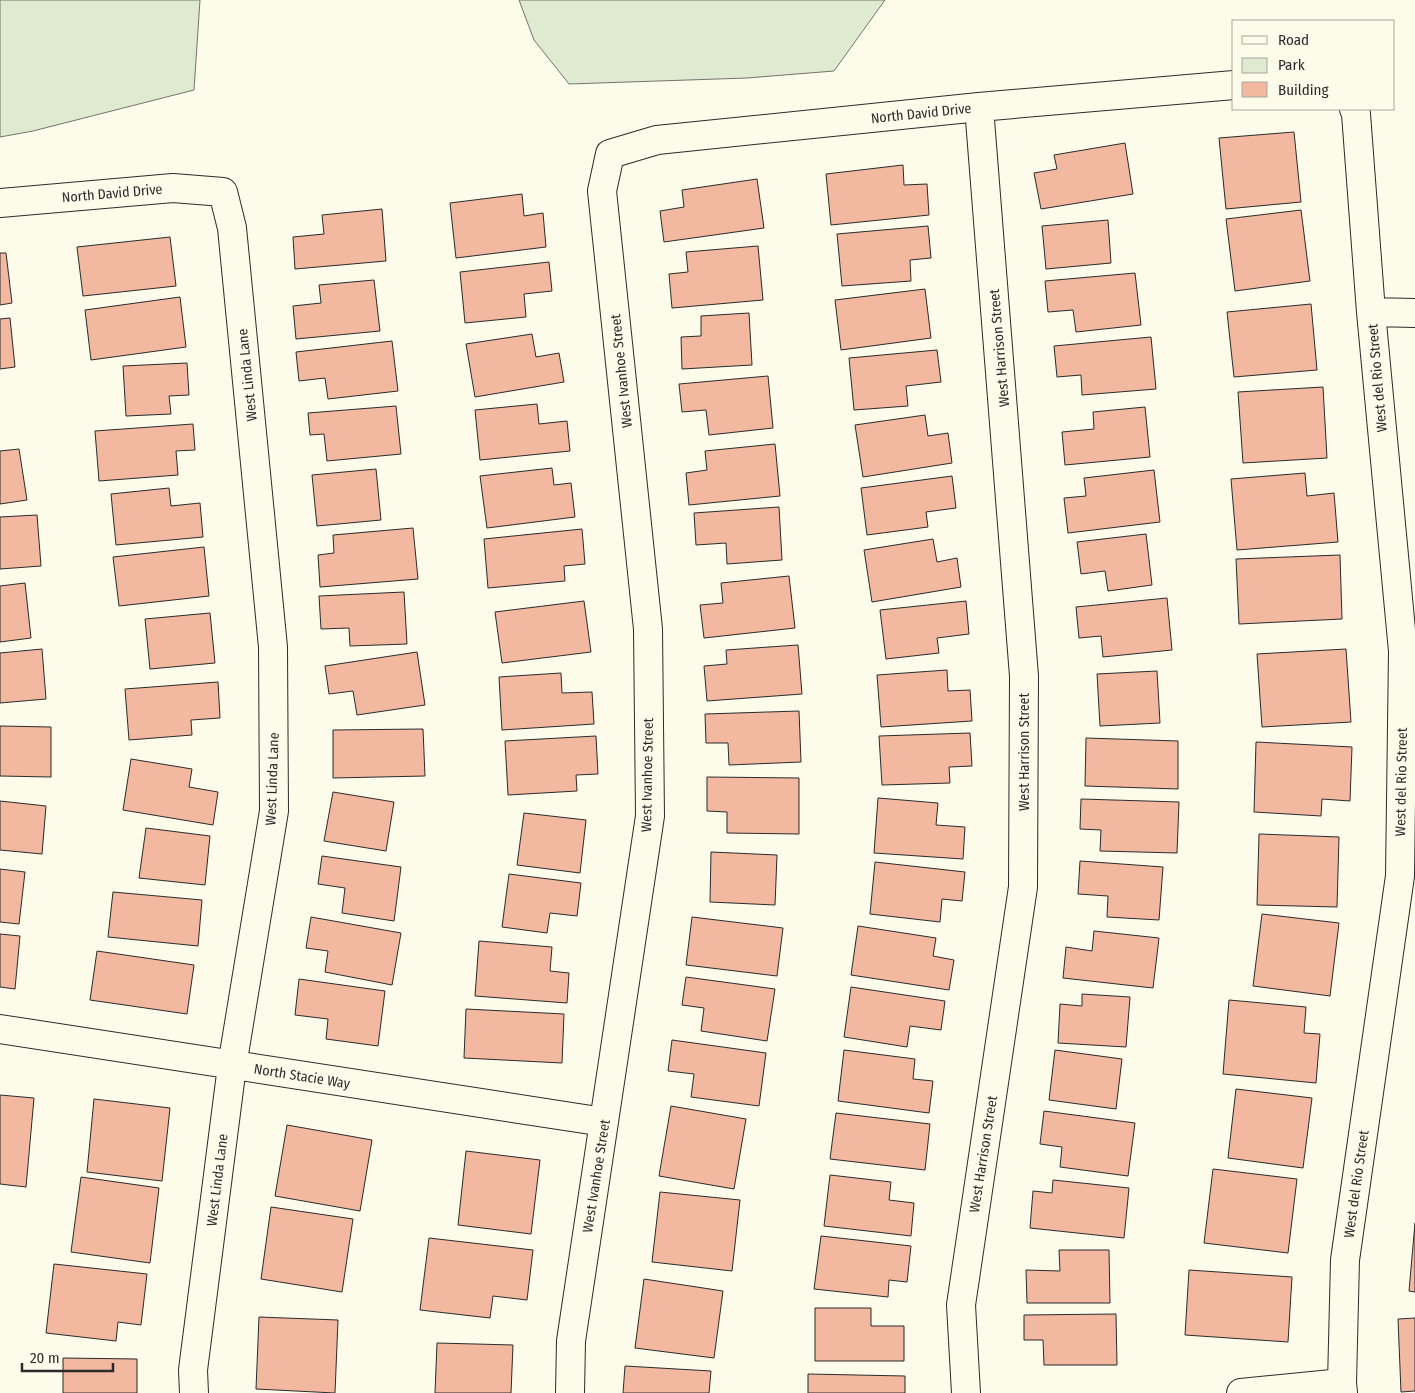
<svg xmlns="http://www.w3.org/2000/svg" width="1415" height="1393" viewBox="0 0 1415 1393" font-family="'Fira Sans Condensed',sans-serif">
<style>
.green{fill:#deebd1;stroke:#74746e}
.building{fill:#f2b8a0;stroke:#2b2b2b}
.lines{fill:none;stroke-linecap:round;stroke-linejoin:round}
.minor-casing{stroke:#2b2b2b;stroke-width:30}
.minor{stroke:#fdfbea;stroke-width:28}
.labels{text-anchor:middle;stroke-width:4;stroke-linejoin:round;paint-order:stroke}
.street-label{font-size:14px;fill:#2b2b2b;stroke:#fdfbea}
</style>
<rect width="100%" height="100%" fill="#fdfbea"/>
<path class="green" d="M0,0H200L194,90L33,131L0,137Z
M519,0H885L834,71L747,78L569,84L534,40Z"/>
<path class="building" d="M1294,132L1301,202L1226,209L1219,138Z
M1125,143L1133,194L1041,209L1034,173L1057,169L1054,155Z
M903,165L904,185L927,184L929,215L831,225L826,174Z
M757,179L764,228L664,242L660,211L684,207L682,190Z
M522,194L524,216L543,213L546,247L456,258L450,203Z
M382,209L386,261L295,269L293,237L324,234L322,215Z
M1301,210L1310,281L1235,291L1226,219Z
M1108,220L1111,263L1046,269L1042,226Z
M928,226L931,258L910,260L911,281L842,286L837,234Z
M170,237L176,286L83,296L77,247Z
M758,246L763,300L672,308L669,274L688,272L686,252Z
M0,253H6L12,303L0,305Z
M549,262L552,291L524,294L526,317L465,323L460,272Z
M1135,273L1141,325L1076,332L1073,310L1048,312L1045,281Z
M374,280L380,331L296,339L293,306L321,303L319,285Z
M925,289L931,338L841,350L835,300Z
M180,297L186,347L91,360L85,310Z
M1311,304L1317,370L1234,377L1227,312Z
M749,313L752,365L682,369L681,337L701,336V316Z
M10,318L15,367L0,369V319Z
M532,334L536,357L559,353L564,382L475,397L466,344Z
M1151,337L1156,389L1082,395L1081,375L1057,377L1054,346Z
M392,341L398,391L328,399L325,378L299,381L296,352Z
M937,350L941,382L906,386L908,406L854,410L849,358Z
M187,363L189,395L169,396L171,414L126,416L123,366Z
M768,376L773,428L709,435L706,410L682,412L679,384Z
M1323,387L1327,458L1243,463L1238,392Z
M537,404L539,424L567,421L570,451L480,460L475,410Z
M396,406L401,454L327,461L324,434L310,435L308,413Z
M1145,407L1150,457L1065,465L1062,432L1094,429L1093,412Z
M925,415L928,436L948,433L952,463L863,477L855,425Z
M193,424L195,450L176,451L178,475L99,481L95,431Z
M775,444L780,496L689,505L686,473L707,470L705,451Z
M19,449L27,500L0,504V451Z
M552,468L554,485L571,483L575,517L487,528L480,476Z
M376,469L381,520L317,526L312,475Z
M1154,470L1160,522L1068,533L1064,498L1086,496L1084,478Z
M1305,473L1307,496L1334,493L1338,542L1237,550L1231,479Z
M952,476L956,508L926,512L928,527L867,535L861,488Z
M169,488L171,506L200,503L203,537L116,545L111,494Z
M779,507L782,560L727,564L726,543L696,545L694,513Z
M37,515L41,566L0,569V517Z
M413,528L418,579L320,587L318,555L334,553L333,535Z
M582,529L585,564L564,566L565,581L488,588L484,539Z
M1146,534L1152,585L1108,591L1105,571L1081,574L1077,542Z
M933,539L937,562L957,558L961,587L872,602L864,550Z
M204,547L209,596L119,606L113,557Z
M1340,555L1342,619L1239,624L1236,559Z
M789,576L795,628L704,638L700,605L723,603L721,583Z
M25,583L31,638L0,642V586Z
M404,592L407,644L350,646L349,628L321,629L319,596Z
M1167,598L1172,650L1103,657L1101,636L1079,638L1076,607Z
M584,601L591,652L502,663L495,612Z
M966,601L969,634L937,638L939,653L886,659L880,610Z
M210,613L215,663L150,669L145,619Z
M798,645L802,694L707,701L704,666L727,664L726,650Z
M42,649L46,699L0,703V653Z
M1346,649L1351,722L1262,727L1257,654Z
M417,652L425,705L357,715L353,691L329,694L325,666Z
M947,670L948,691L970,690L972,721L881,727L877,675Z
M1157,671L1160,723L1100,726L1097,674Z
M561,673L562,693L592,692L594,724L502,730L499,677Z
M218,682L220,718L191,720L192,735L129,740L125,689Z
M799,711L801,762L729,765L728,743H706L705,714Z
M0,726L51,727V777L0,776Z
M423,729L425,776L333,778V730Z
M970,733L972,766L949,767L950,783L882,785L879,736Z
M596,736L598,774L576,775L577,791L508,795L505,741Z
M1086,738L1178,741V789L1085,786Z
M1256,742L1352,747L1350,801L1322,799L1321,816L1254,812Z
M131,759L192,769L189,787L218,792L213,825L123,810Z
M707,777L799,778V834L727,833V812L707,811Z
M333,792L394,802L386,851L324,841Z
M878,798L938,803L936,825L965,827L963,859L874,853Z
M1081,799L1179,802L1177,853L1100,851L1101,830L1080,829Z
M0,801L46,806L42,854L0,850Z
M524,813L586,820L580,873L517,865Z
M146,828L210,836L205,885L139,878Z
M1259,834L1339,837L1337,907L1257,905Z
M711,852L777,855L775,905L710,902Z
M322,856L401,867L394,921L342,913L345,888L318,884Z
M1080,861L1163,867L1159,920L1107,917L1108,896L1078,894Z
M875,862L965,872L962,901L942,899L940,922L870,914Z
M0,869L25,872L19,924L0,922Z
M509,874L581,883L577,916L550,913L547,933L502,927Z
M113,892L202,900L198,946L108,937Z
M1262,914L1339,923L1330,996L1253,986Z
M311,917L401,933L392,985L325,972L328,951L306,948Z
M692,917L783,928L777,976L686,965Z
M858,926L936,938L933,956L954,960L949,990L851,975Z
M1094,931L1159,938L1153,988L1063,978L1066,947L1092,951Z
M0,934L20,936L15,989L0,987Z
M479,941L552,947L550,971L569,973L567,1003L475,996Z
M97,951L194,965L187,1014L90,1000Z
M686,977L775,989L767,1041L701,1031L704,1008L682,1005Z
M299,979L385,991L378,1046L326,1039L328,1019L295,1015Z
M851,987L945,1001L941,1030L910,1026L907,1047L844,1037Z
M1082,994L1130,997L1126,1047L1058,1043L1060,1004L1082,1006Z
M1229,1000L1306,1007L1304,1033L1320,1034L1316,1083L1223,1074Z
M466,1009L564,1014L562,1063L464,1058Z
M672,1040L766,1053L759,1106L691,1097L694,1074L668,1071Z
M844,1050L915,1059L913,1079L933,1081L929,1113L838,1101Z
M1055,1050L1122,1059L1116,1109L1049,1100Z
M1236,1089L1312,1098L1303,1168L1228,1158Z
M0,1095L34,1098L26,1187L0,1184Z
M94,1099L170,1108L162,1181L87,1172Z
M671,1106L746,1119L734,1189L659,1176Z
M1044,1111L1135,1123L1128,1176L1060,1167L1062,1147L1040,1144Z
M836,1113L930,1124L925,1170L830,1159Z
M287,1125L372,1140L360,1211L275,1196Z
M466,1151L540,1160L531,1234L458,1225Z
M1213,1169L1297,1179L1288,1253L1204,1243Z
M830,1175L891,1182L889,1200L914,1203L911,1236L824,1226Z
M81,1177L159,1188L150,1263L71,1252Z
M1053,1180L1129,1188L1124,1238L1030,1228L1033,1191L1052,1193Z
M660,1192L740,1200L732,1271L652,1262Z
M271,1207L353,1219L342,1292L261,1279Z
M1415,1223V1292L1409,1291Z
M821,1236L911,1246L907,1282L889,1280L888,1297L814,1289Z
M429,1238L533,1250L527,1300L493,1296L490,1318L420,1310Z
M1059,1250H1109L1110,1303H1027L1026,1270L1060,1271Z
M54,1264L147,1274L141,1325L118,1322L116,1341L46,1333Z
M1189,1270L1292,1277L1288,1342L1185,1335Z
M644,1279L723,1291L714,1358L635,1348Z
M815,1308H871V1326H904V1361H815Z
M1116,1314L1117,1365H1044L1043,1340H1024V1315Z
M259,1317L338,1320L335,1393L256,1389Z
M1415,1318V1391L1401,1392L1398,1319Z
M437,1343L513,1345L511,1393H435Z
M63,1358L137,1359V1393H63Z
M625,1366L711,1371L709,1393H623Z
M808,1374L905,1376V1393H808Z"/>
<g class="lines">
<defs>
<path id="minor" d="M0,203L173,188L223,192L232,228L273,647L274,811L232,1066L193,1370L194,1393
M1371,312L1415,313
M0,1029L604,1122
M570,1393L571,1341L650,816L648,629L602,191L610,154L657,140L979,107L1234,85
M966,1393L961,1305L1023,887L1024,676L979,107
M1241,1393L1342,1383
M1343,1393L1342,1383L1345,1260L1400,876L1403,651L1371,312L1356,114L1354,109"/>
</defs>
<use href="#minor" class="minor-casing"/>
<use href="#minor" class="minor"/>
</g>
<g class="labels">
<g class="street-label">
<text transform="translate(921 113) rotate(-6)" y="5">North David Drive</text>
<text transform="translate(112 193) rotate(-5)" y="5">North David Drive</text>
<text transform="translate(999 348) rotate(-95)" y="5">West Harrison Street</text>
<text transform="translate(621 371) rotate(-96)" y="5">West Ivanhoe Street</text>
<text transform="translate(247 375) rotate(-96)" y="5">West Linda Lane</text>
<text transform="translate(1377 378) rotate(-95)" y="5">West del Rio Street</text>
<text transform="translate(1024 752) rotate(-90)" y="5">West Harrison Street</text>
<text transform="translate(647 775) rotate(-89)" y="5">West Ivanhoe Street</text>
<text transform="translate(272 779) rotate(-88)" y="5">West Linda Lane</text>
<text transform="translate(1401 782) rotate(-89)" y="5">West del Rio Street</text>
<text transform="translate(302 1076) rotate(9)" y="5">North Stacie Way</text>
<text transform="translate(983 1154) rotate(-81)" y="5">West Harrison Street</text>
<text transform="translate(596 1176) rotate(-81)" y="5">West Ivanhoe Street</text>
<text transform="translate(217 1180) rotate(-83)" y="5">West Linda Lane</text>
<text transform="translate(1356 1184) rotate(-82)" y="5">West del Rio Street</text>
</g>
</g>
<rect x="1232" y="20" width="162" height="90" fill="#fdfbea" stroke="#a9a89e"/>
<rect x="1242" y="36" width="25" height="8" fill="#fdfbea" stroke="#a9a89e"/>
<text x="1278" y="45" font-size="15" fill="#2b2b2b">Road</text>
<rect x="1242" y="58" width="25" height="15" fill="#deebd1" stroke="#a9a89e"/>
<text x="1278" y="70" font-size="15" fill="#2b2b2b">Park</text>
<rect x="1242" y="82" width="25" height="15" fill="#f2b8a0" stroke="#a9a89e"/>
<text x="1278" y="95" font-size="15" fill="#2b2b2b">Building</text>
<path d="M22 1363v8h91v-8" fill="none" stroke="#2b2b2b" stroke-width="2.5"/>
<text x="30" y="1363" font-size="15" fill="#2b2b2b" stroke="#fdfbea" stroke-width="4" paint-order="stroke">20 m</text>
</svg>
